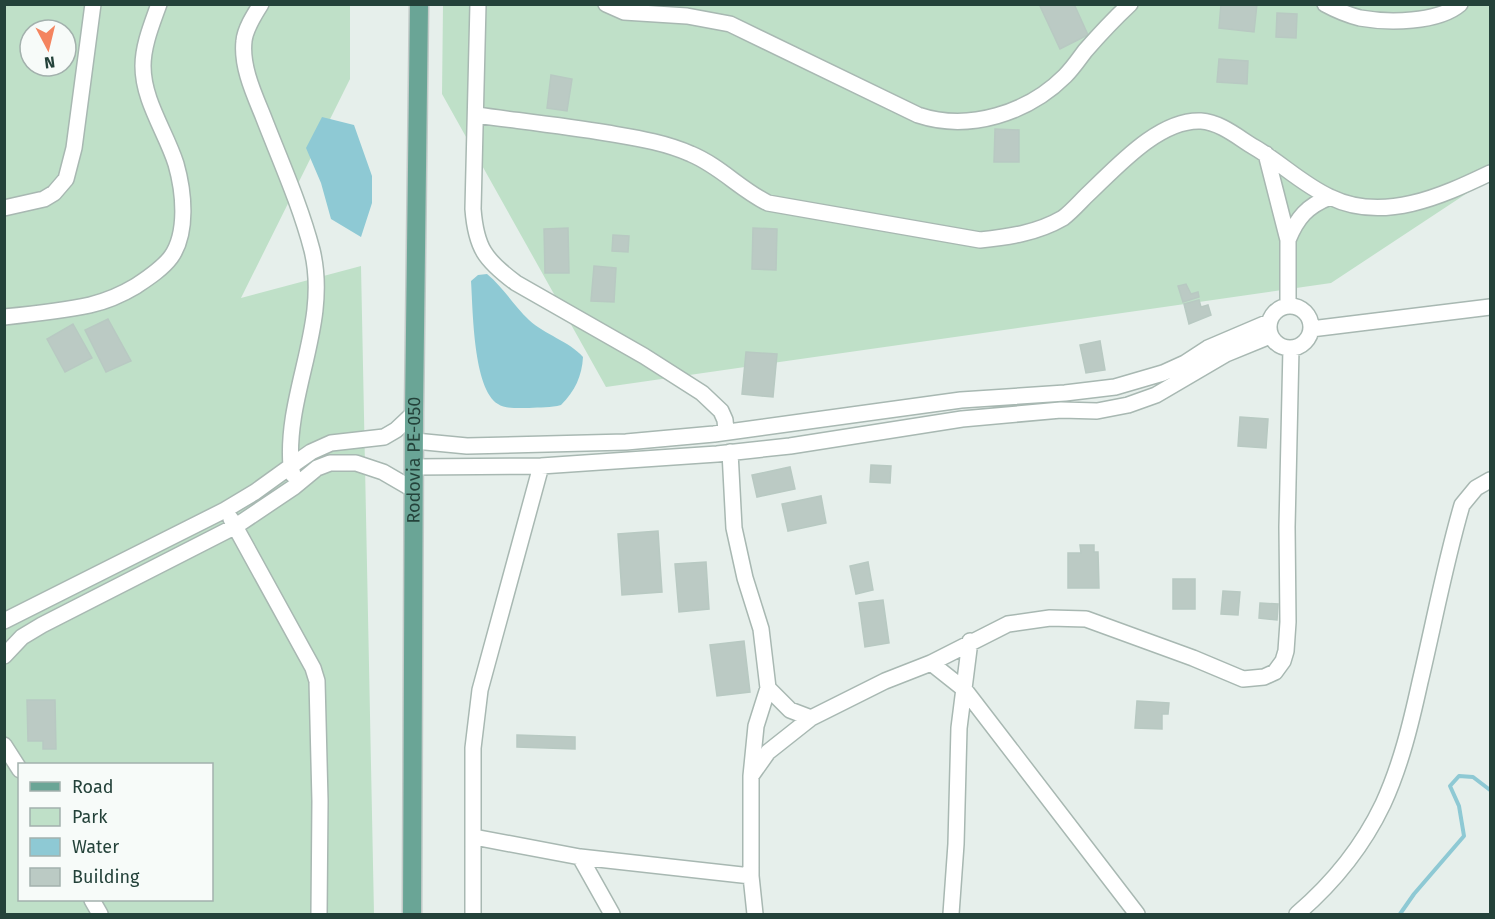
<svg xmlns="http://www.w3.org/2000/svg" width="1495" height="919" viewBox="0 0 1495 919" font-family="'Fira Sans',sans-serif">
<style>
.green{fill:#bfe0c8;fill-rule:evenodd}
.water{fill:#8ec9d4}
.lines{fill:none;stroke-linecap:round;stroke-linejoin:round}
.stream{stroke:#8ec9d4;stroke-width:4}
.building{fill:#bbcac4;stroke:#b8c9c2;stroke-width:1.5}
.minor-casing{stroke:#a8b8b2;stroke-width:18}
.major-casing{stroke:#c2cac8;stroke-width:21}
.minor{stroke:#fff;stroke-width:15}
.major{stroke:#6aa596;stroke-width:18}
.labels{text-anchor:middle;stroke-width:4.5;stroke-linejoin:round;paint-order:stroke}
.street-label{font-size:18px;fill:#24423a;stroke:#f7fbf9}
</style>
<rect width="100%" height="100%" fill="#e6efeb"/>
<path class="green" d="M5,5H350V79L241,298L361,266L374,914H5ZM30,30H66V66H30ZM20,764H212V900H20Z
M443,5H1490V178L1331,283L606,387L442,94Z"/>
<path class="water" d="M322,117L354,125L372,176V203L361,237L331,219L321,183L306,148Z
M487,274C503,287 514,306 529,320C545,335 569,341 583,357C582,376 575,391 561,405C551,408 540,407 529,408C520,408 505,409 498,404C473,389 473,310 471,281L478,275Z"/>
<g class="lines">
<path class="stream" d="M1400,914L1414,894L1464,836L1459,806L1450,786L1459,776L1473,777L1490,790"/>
</g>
<path class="building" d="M1039,4H1074L1088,35L1060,49Z
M1221,4H1257L1254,32L1219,28Z
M1277,13L1297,14L1296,38L1276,37Z
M1219,59L1248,61L1247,84L1217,82Z
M551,75L572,79L567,111L547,108Z
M995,129L1019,130V162H994Z
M568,228L569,273H545L544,229Z
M753,228L777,229L776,270L752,269Z
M613,235L629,236L628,252L612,251Z
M594,266L616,268L614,302L591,301Z
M1186,284L1191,294L1198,292L1199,297L1183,302L1178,286Z
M1199,300L1201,307L1208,305L1211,315L1189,324L1184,304Z
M108,319L131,361L106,372L85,330Z
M73,324L92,358L65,372L47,339Z
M1100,341L1105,370L1086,373L1080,345Z
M746,352L777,354L773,397L742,394Z
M1240,417L1268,419L1266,448L1238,446Z
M871,465L891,466L890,483L870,482Z
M790,467L795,489L757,497L752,475Z
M821,496L826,523L788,531L782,504Z
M658,531L662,592L622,595L618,534Z
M1080,545H1094V552H1098L1099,588H1068V553H1081Z
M706,562L709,609L679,612L675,564Z
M868,562L873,590L856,594L850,566Z
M1173,579H1195V609H1173Z
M1223,591L1240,592L1238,615L1221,614Z
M883,600L889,643L865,647L859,603Z
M1260,603L1278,604L1277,620L1259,618Z
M744,641L750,692L717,696L710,645Z
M27,700H55L56,749H43V741H28Z
M1137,701L1169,703L1168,714H1162V729L1135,728Z
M517,735L575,737V749L517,747Z"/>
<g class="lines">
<defs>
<path id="minor" d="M478,4L473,209C476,248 485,260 516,283L644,356L702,393L721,411L725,420L726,431
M606,4L624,12L687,16L730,24L918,115C969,132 1028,113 1065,76C1073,68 1079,59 1085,51C1099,35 1115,18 1130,4
M1325,4C1336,10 1348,15 1360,18C1388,23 1438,23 1460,4
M476,115C520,121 564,126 607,133C636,138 664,142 691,154C720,166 741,190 768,203L980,240C1009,237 1037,233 1063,218C1071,212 1079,203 1086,196C1115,169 1158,119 1201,121C1220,122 1239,138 1254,147C1280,162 1303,185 1330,197C1383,223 1442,196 1490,173
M1266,154L1288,240V306
M4,208L44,199L54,193L66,179L74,148L93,4
M1288,240C1297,218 1307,206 1330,197
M1269 327a21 21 0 1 1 42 0a21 21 0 1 1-42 0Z
M4,317C33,314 62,311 90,305C107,301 121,295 136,286C148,278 162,269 171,257C188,233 184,192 176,164C166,132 143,101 143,66C143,45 152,24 159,4
M1311,329L1490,307
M415,441L467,446L626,442L714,434L961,400L1065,393L1115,387L1163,373L1185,363L1208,348L1269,322
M730,452L734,528L745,578L761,629L768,688L756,726L751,776V876L755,914
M414,467L541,466L717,454L790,446L962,419L1061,410L1097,411L1128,405L1156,395L1226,354L1270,336
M293,475L291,466L311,452L331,443L384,437L396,430L414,413
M231,519L313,668L317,681L320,801L319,914
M4,621L225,510L255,492L291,466C285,393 330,324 312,250C300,204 280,160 263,116C254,94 241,66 244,41C245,29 254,15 261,4
M4,656L22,637L42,625L236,526L294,487L317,468L330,463H356L383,472L414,490
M931,663L965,690L1137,914
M768,688L790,710L811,718
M4,745L20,770
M751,776L768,752L811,718L885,681L931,663L1008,624L1050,618L1086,619L1193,658L1243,679L1264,677L1275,672L1283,661L1286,651L1288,622L1287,527L1291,348
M474,837L580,857L751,876
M580,857L612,914
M92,900L100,914
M473,914V748L480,690L541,466
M951,914L956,844L959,728L970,641
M1297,914C1332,884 1363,846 1383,804C1401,765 1411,723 1420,682C1434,623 1445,563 1462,505L1476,488L1490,480"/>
<g id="major">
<path id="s1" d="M412,914L414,413L419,4"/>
</g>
</defs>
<use href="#minor" class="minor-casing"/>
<use href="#major" class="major-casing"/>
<use href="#minor" class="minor"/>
<use href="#major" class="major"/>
</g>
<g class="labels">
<g class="street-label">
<text dy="6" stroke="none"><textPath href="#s1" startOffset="454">Rodovia PE-050</textPath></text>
</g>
</g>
<rect width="1495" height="919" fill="none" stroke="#24423a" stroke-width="12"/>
<rect x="18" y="763" width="195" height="138" fill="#f7fbf9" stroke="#a3b1ad" stroke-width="1.5"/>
<rect x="30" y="782" width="30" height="9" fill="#6aa596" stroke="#a3b1ad" stroke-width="1.5"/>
<text x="72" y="793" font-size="18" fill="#24423a">Road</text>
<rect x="30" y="808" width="30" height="18" fill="#bfe0c8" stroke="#a3b1ad" stroke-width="1.5"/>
<text x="72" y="823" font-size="18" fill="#24423a">Park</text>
<rect x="30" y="838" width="30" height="18" fill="#8ec9d4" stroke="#a3b1ad" stroke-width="1.5"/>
<text x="72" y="853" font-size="18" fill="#24423a">Water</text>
<rect x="30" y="868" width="30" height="18" fill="#bbcac4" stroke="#a3b1ad" stroke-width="1.5"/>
<text x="72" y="883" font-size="18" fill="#24423a">Building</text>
<g transform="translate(48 48) rotate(173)"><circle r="28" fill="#f7fbf9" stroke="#a3b1ad" stroke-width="1.5"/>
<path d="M0-4.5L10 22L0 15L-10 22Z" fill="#f4845f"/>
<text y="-9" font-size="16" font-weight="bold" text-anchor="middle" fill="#24423a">N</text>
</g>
</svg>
